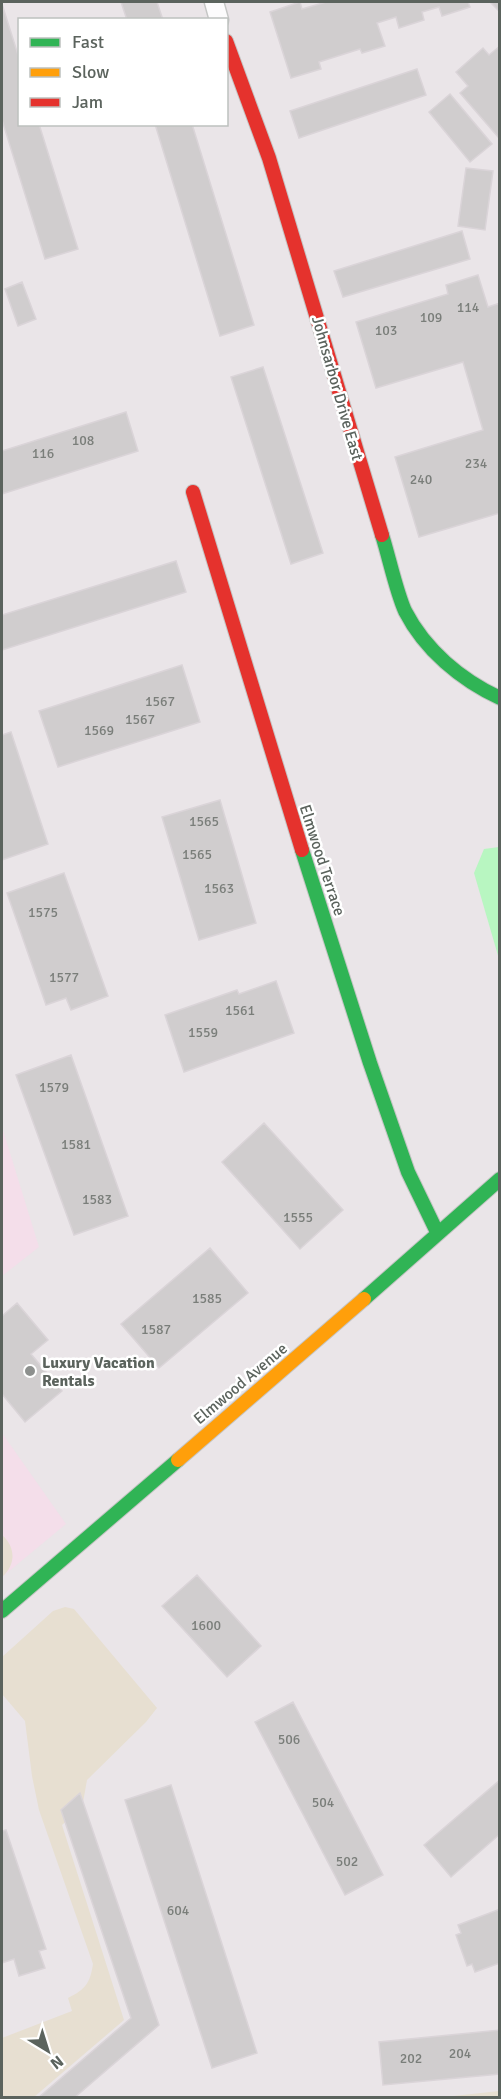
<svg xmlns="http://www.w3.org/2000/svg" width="501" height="2099" viewBox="0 0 501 2099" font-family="Signika,sans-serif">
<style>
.commercial{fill:#f4deea}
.green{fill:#e7dfd1}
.water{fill:#b8f6c1}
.building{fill:#d0cdce;stroke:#dad4d8;stroke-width:1.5}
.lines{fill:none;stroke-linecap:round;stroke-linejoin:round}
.street-casing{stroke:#c5c6c5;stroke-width:21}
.fast-casing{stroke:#c5c5c4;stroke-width:16}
.slow-casing{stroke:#c5c5c4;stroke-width:16}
.jam-casing{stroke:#c5c5c4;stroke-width:16}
.street{stroke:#fcfbfc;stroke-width:18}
.fast{stroke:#30b455;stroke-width:14}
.slow{stroke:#ff9f0a;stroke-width:14}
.jam{stroke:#e5322d;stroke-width:14}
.poi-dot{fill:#8d908e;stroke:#fff;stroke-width:2}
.labels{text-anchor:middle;stroke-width:5;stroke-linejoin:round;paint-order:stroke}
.number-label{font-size:14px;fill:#7a7e7a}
.street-label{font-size:16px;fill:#5b635d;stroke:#fff}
.poi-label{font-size:16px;font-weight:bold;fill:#5b635d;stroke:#fff;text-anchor:start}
</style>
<rect width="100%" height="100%" fill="#eae5e8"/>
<path class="commercial" d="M2,1127L39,1247L2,1276Z
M2,1433L66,1524L2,1577Z"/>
<path class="green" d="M2,1535C16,1547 16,1565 2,1577Z
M65,1607L74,1609L157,1708L146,1722L87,1780L82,1808L62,1825L124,2020L34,2097H2V2038L72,2011L68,1998C86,1989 90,1983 93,1964L39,1810L32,1776L25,1721L2,1694V1657L53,1611Z
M499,2091V2097H444Z"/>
<path class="water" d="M499,847H500L499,959L474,873L484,849Z"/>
<path class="building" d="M121,2H157L163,20H127Z
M300,2L302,9L326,2H468L470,7L442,16L439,7L422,12L424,20L399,28L396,17L377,23L385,46L362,53L360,49L319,62L321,69L291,78L270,12Z
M490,2H500V12Z
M2,4L20,61V124H39L78,249L45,259L2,120Z
M500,46V135L498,137L460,93L468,86L456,72L483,48L489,55Z
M417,69L426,95L299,138L290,111Z
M450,94L492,144L470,162L429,112Z
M155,124H192L254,325L220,336Z
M466,168L493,171L485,230L458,226Z
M462,231L470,259L343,297L334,271Z
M478,275L488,307L500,303V513L419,537L395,457L483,430L463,362L376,388L356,322L448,294L446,285Z
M22,282L36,319L18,326L5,289Z
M263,367L323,553L291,564L231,377Z
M126,412L138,451L2,494V451Z
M176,561L186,592L2,650V615Z
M182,665L200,722L58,767L39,711Z
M11,732L48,844L2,860V735Z
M220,800L256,923L199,940L162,817Z
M64,873L108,996L71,1010L66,998L46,1005L7,893Z
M276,981L294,1033L184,1072L165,1015L237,990L239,994Z
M71,1055L128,1216L74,1235L16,1075Z
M264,1123L343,1210L300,1249L222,1162Z
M210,1248L248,1293L159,1368L121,1324Z
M17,1303L48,1340L31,1354L62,1391L25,1422L2,1394V1316Z
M197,1575L261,1646L227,1677L162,1606Z
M293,1702L383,1875L345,1895L255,1722Z
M500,1780V1834L451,1877L424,1845Z
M171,1785L257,2053L212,2068L125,1800Z
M80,1793L159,2025L74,2098H38L131,2018L61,1810Z
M6,1830L46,1949L39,1951L45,1968L19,1976L14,1959L2,1963V1831Z
M500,1909V1963L475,1972L472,1964L467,1966L456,1935L461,1933L458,1925Z
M500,2030V2074L383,2085L379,2042Z"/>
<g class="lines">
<defs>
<path id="street" d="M214,2L219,20"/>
<path id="fast" d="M382,535C389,557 396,591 405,611C425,650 461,680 500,698
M302,850L370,1063L408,1172L437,1232
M364,1299L500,1179
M2,1611L178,1460"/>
<path id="slow" d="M178,1460L364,1299"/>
<path id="jam" d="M226,41L269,158L382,535
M193,492L302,850"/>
</defs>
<use href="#street" class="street-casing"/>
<use href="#fast" class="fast-casing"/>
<use href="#slow" class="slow-casing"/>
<use href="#jam" class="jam-casing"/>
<use href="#street" class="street"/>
<use href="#fast" class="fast"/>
<use href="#slow" class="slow"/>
<use href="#jam" class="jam"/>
</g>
<circle class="poi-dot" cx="30" cy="1371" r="6"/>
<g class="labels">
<g class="number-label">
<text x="468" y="312">114</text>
<text x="431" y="322">109</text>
<text x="386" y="335">103</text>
<text x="83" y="445">108</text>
<text x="43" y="458">116</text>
<text x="476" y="468">234</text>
<text x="421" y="484">240</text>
<text x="160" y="706">1567</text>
<text x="140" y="724">1567</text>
<text x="99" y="735">1569</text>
<text x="204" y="826">1565</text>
<text x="197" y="859">1565</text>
<text x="219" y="893">1563</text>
<text x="43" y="917">1575</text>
<text x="64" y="982">1577</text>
<text x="240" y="1015">1561</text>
<text x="203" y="1037">1559</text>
<text x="54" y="1092">1579</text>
<text x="76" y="1149">1581</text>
<text x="97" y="1204">1583</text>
<text x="298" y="1222">1555</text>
<text x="207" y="1303">1585</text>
<text x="156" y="1334">1587</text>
<text x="206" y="1630">1600</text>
<text x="289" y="1744">506</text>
<text x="323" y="1807">504</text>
<text x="347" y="1866">502</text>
<text x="178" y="1915">604</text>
<text x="460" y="2058">204</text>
<text x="411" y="2063">202</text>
</g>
<g class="street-label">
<text transform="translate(338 388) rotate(74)" y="6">Johnsarbor Drive East</text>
<text transform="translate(323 860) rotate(72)" y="6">Elmwood Terrace</text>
<text transform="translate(240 1383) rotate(-40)" y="6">Elmwood Avenue</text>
</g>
<g class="poi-label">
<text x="42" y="1368">Luxury Vacation<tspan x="42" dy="18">Rentals</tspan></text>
</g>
</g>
<rect width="501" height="2099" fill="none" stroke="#5b635d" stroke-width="6"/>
<rect x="18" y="18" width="210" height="108" fill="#ffffff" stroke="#bdc1be" stroke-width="1.5"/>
<rect x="30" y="38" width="30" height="9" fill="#30b455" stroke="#bdc1be" stroke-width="1.5"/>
<text x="72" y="48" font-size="18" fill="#5b635d">Fast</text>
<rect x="30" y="68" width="30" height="9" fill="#ff9f0a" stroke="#bdc1be" stroke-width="1.5"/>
<text x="72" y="78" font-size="18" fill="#5b635d">Slow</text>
<rect x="30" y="98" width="30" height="9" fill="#e5322d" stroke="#bdc1be" stroke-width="1.5"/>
<text x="72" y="108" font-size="18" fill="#5b635d">Jam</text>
<g transform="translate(48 2051) rotate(142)" stroke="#ffffff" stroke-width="4.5" paint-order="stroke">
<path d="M0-4.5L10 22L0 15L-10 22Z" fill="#5b635d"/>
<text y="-9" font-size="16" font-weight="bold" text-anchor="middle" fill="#5b635d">N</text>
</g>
</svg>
